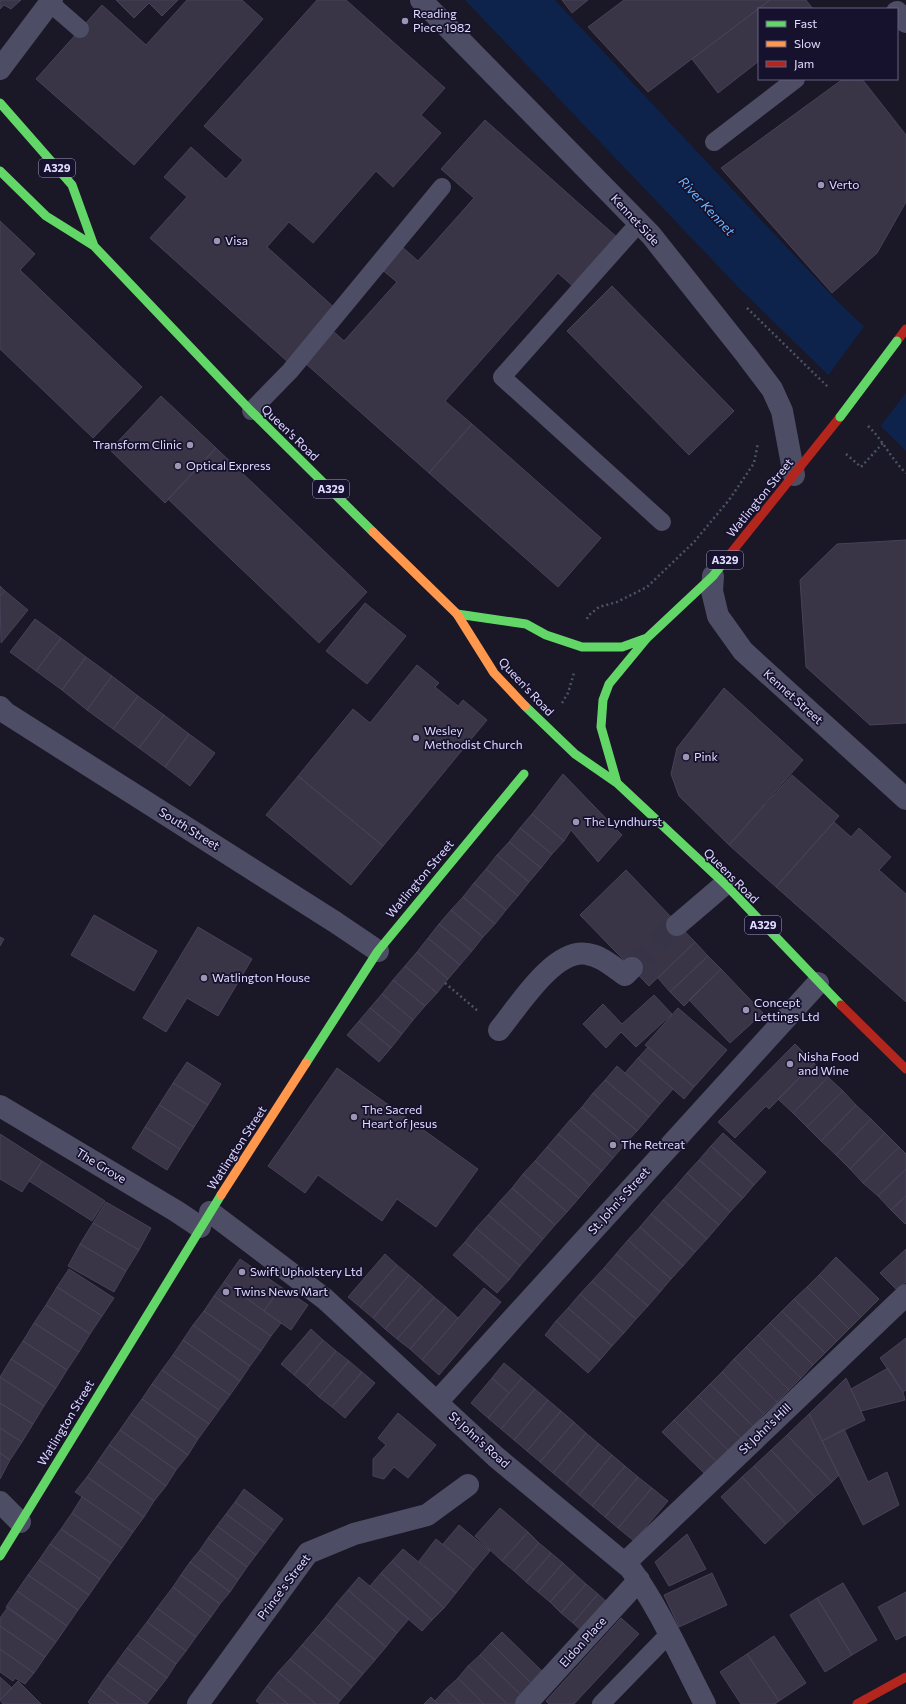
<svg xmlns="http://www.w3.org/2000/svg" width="906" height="1704" viewBox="0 0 906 1704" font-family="Commissioner,sans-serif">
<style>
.water{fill:#0d234b}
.pier{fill:#1a1726}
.building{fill:#393547;stroke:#474258}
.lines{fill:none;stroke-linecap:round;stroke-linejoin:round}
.street-tunnel{stroke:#383447;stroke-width:22;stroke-dasharray:22 11;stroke-linecap:butt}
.path{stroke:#485564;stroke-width:2.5;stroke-dasharray:2 3;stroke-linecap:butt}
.lane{stroke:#4e4d66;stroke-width:18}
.street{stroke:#4e4d66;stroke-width:22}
.fast{stroke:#63d668;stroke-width:9}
.slow{stroke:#ff974d;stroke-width:9}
.jam{stroke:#b3261e;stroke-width:9}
.fast-bridge{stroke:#63d668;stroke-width:9}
.poi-dot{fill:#9b96b3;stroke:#16112c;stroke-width:1.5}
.labels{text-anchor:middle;stroke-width:3.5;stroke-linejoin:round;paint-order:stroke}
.shield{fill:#16112c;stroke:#a39ec0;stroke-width:1}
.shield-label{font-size:11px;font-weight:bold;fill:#e0dbff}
.poi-label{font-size:12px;fill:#e0dbff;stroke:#16112c;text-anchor:start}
.street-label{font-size:12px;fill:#e0dbff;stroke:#16112c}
.water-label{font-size:13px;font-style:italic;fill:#69b7ff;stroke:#16112c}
</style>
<rect width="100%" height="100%" fill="#1a1726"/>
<path class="water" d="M465,0H555L838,302L906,366V451L739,288Z"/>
<path class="pier" d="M865,325L906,363V393L879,428L827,377Z"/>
<path class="building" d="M0,0H21L11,9L4,5L0,9Z
M116,0H178L162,16L149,3L134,18Z
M187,0H242L263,19L134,165L36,79L102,5L146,45Z
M317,0H346L445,88L421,115L441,133L393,187L376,171L313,243L289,222L267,247L337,310L289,363L150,238L187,197L164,177L191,147L226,179L243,160L204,126Z
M562,0H588L572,13Z
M624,0H770L648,92L588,27Z
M770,0H806L813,9H759V61L718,93L692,59Z
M843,79H862L906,135V202L877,253L832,293L721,168Z
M485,120L619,239L576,289L558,273L445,401L472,424L429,473L305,363L333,331L344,341L397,282L380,268L400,245L418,261L474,198L441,169Z
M0,221L35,254L20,270L142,387L93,438L0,349Z
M612,286L734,411L689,455L567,331Z
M161,396L216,448L165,503L110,450Z
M472,424L601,538L558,587L429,473Z
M216,448L367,592L319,643L168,499Z
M906,540V723L870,725L806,667L800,580L837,544Z
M0,586L5,591L0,596Z
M5,591L28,610L1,643L0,596Z
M365,603L406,636L367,684L326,651Z
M35,619L61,638L36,671L10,652Z
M61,638L86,657L62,690L36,671Z
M86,657L112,676L87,710L62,690Z
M417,665L439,683L435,687L458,706L463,700L487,720L383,846L298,776L353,709L370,723Z
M112,676L138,696L113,729L87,710Z
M724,688L803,760L729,845L679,796L671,774L677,748Z
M138,696L164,715L139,748L113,729Z
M164,715L189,734L165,767L139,748Z
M189,734L215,753L190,786L165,767Z
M563,774L622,835L598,862L571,830L564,841L532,814Z
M792,775L839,816L776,887L729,845Z
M298,776L383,846L351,885L266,815Z
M532,814L564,841L552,854L520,828Z
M834,822L851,837L859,828L891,857L879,870L906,894V1002L776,887Z
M520,828L552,854L541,868L509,842Z
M509,842L541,868L529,882L497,855Z
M497,855L529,882L518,896L486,869Z
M486,869L518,896L506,910L474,883Z
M626,870L695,942L649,986L580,915Z
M474,883L506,910L495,924L463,897Z
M463,897L495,924L483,937L451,910Z
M451,910L483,937L472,951L439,924Z
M94,915L157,951L134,991L71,955Z
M439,924L472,951L460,965L428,938Z
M198,927L252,959L218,1016L187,998L166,1032L143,1018Z
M0,937L4,939L0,946Z
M428,938L460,965L448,979L417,952Z
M695,942L708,956L670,992L658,978Z
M417,952L448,979L437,993L405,966Z
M708,956L721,969L684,1006L670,992Z
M405,966L437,993L425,1006L393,980Z
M721,969L763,1013L730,1043L689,1000Z
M393,980L425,1006L413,1020L382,994Z
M382,994L413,1020L402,1034L370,1008Z
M654,995L672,1014L636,1047L621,1032L606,1048L583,1024L603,1004L622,1024Z
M370,1008L402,1034L391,1048L359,1021Z
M678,1008L727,1050L694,1087L645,1045Z
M359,1021L391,1048L379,1062L347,1035Z
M795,1044L814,1063L769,1109L766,1106L735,1138L718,1122Z
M648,1047L694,1087L684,1099L638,1058Z
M638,1058L673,1089L660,1104L625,1073Z
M187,1062L221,1084L208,1105L173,1083Z
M814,1063L828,1077L793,1113L778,1099Z
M617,1066L660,1104L649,1117L605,1080Z
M337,1068L478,1169L436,1227L397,1199L382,1221L318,1175L305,1193L268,1166Z
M828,1077L843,1091L807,1127L793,1113Z
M605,1080L649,1117L637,1131L593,1093Z
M173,1083L208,1105L194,1127L159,1105Z
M843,1091L856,1105L821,1141L807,1127Z
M593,1093L637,1131L625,1144L582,1107Z
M159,1105L194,1127L180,1149L145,1127Z
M856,1105L871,1119L836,1155L821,1141Z
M582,1107L625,1144L613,1158L570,1120Z
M871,1119L885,1133L850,1169L836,1155Z
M570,1120L613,1158L602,1171L558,1134Z
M145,1127L180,1149L167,1170L132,1148Z
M723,1133L766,1172L754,1185L711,1146Z
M885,1133L899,1147L863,1183L850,1169Z
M0,1134L42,1161L22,1192L0,1179Z
M558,1134L602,1171L590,1185L547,1147Z
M711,1146L754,1185L743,1198L699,1160Z
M547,1147L590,1185L579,1198L535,1161Z
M899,1147L906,1154V1169L878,1196L863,1183Z
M699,1160L743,1198L730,1212L687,1173Z
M42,1161L105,1201L92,1221L29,1181Z
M535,1161L579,1198L567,1212L523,1174Z
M906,1169V1196L891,1210L878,1196Z
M687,1173L730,1212L719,1225L675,1187Z
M523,1174L567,1212L555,1225L512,1188Z
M675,1187L719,1225L707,1239L663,1200Z
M512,1188L555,1225L543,1239L500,1201Z
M906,1196V1223L905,1224L891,1210Z
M663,1200L707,1239L695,1252L651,1214Z
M500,1201L543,1239L532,1252L488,1215Z
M106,1202L151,1228L139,1250L93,1223Z
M651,1214L695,1252L683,1266L640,1227Z
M488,1215L532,1252L520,1266L476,1228Z
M93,1223L139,1250L126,1271L80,1244Z
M640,1227L683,1266L671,1279L628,1240Z
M476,1228L520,1266L509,1280L465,1242Z
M628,1240L671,1279L660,1292L616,1254Z
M465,1242L509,1280L497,1293L453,1255Z
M80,1244L126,1271L114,1292L68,1266Z
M906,1249V1282L897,1290L880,1273Z
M385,1254L397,1265L360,1307L348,1297Z
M616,1254L660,1292L648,1306L604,1268Z
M836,1257L879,1299L861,1317L819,1275Z
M240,1259L281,1287L264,1311L224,1282Z
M397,1265L409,1275L373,1318L360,1307Z
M604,1268L648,1306L636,1319L592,1281Z
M69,1269L114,1298L102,1316L57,1287Z
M409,1275L422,1286L385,1329L373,1318Z
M819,1275L861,1317L849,1329L807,1287Z
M592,1281L636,1319L624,1333L580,1294Z
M224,1282L281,1323L271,1336L214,1296Z
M422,1286L434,1297L397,1339L385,1329Z
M57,1287L102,1316L90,1334L46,1305Z
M281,1287L308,1305L291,1330L264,1311Z
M807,1287L849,1329L837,1341L794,1299Z
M484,1288L501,1302L439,1375L422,1360Z
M580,1294L624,1333L612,1346L568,1308Z
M214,1296L271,1336L261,1351L204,1311Z
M434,1297L446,1307L410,1349L397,1339Z
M794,1299L837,1341L825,1353L782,1311Z
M46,1305L90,1334L79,1352L34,1323Z
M446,1307L458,1318L422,1360L410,1349Z
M568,1308L612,1346L600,1360L556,1321Z
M204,1311L261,1351L250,1366L193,1325Z
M782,1311L825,1353L813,1365L770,1323Z
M556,1321L600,1360L588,1373L545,1335Z
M34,1323L79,1352L67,1370L23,1341Z
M770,1323L813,1365L801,1378L758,1335Z
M193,1325L250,1366L240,1381L183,1340Z
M311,1329L323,1340L294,1375L281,1364Z
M758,1335L801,1378L789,1390L746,1347Z
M906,1338V1390L903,1392L880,1358Z
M183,1340L240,1381L230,1395L173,1355Z
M323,1340L336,1351L307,1386L294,1375Z
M23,1341L67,1370L56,1388L11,1359Z
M746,1347L789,1390L777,1402L734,1359Z
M336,1351L349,1361L319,1397L307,1386Z
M173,1355L230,1395L219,1410L162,1370Z
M11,1359L56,1388L44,1406L0,1377Z
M734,1359L777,1402L764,1414L722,1372Z
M349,1361L362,1372L332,1407L319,1397Z
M504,1363L522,1378L509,1393L492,1378Z
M888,1368L903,1392L905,1400L861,1411L851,1389Z
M162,1370L219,1410L209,1424L152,1384Z
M362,1372L375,1383L345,1418L332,1407Z
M722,1372L764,1414L753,1426L710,1384Z
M0,1377L44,1406L33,1424L0,1403Z
M492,1378L509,1393L488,1418L471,1403Z
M522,1378L535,1389L501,1429L488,1418Z
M846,1378L865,1420L822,1441L809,1414Z
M152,1384L209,1424L198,1439L142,1399Z
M710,1384L753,1426L741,1438L698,1396Z
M535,1389L548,1400L514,1440L501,1429Z
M698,1396L741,1438L728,1450L686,1408Z
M142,1399L198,1439L188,1455L131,1414Z
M548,1400L561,1411L527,1451L514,1440Z
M0,1403L33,1424L22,1442L0,1428Z
M686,1408L728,1450L717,1462L674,1420Z
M561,1411L574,1422L540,1462L527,1451Z
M398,1413L436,1445L408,1478L394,1467L384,1479L373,1476V1459L386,1445L378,1438Z
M131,1414L188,1455L176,1470L120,1430Z
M809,1414L839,1475L832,1482L787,1435Z
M674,1420L717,1462L705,1474L662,1432Z
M574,1422L586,1433L553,1473L540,1462Z
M0,1428L22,1442L10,1460L0,1453Z
M844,1429L868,1482L887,1472L899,1505L863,1525L822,1441Z
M120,1430L176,1470L166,1486L109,1445Z
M586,1433L599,1444L566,1484L553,1473Z
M787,1435L832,1482L815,1497L771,1450Z
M599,1444L612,1455L579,1495L566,1484Z
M109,1445L166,1486L154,1501L98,1461Z
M771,1450L815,1497L798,1513L754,1466Z
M0,1453L10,1460L0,1479Z
M612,1455L625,1466L592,1506L579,1495Z
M98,1461L154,1501L144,1517L87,1477Z
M625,1466L638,1477L605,1517L592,1506Z
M754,1466L798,1513L786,1524L742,1477Z
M87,1477L144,1517L133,1532L75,1492Z
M638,1477L652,1488L618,1528L605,1517Z
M742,1477L786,1524L765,1544L721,1497Z
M652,1488L668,1501L634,1541L618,1528Z
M244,1489L283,1519L274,1531L235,1502Z
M82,1497L133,1532L122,1548L72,1513Z
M235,1502L274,1531L265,1543L226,1514Z
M500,1508L528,1532L502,1561L475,1536Z
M72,1513L122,1548L111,1563L61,1529Z
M226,1514L265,1543L256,1555L217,1526Z
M459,1525L490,1551L474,1570L443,1544Z
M217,1526L256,1555L247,1567L208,1538Z
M61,1529L111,1563L100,1579L50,1544Z
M528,1532L539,1543L514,1571L502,1561Z
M687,1534L706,1569L669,1586L655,1562Z
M208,1538L247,1567L238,1580L200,1550Z
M436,1539L474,1570L456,1593L419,1561Z
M539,1543L551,1553L526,1582L514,1571Z
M50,1544L100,1579L89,1595L39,1560Z
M403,1549L456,1593L444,1608L392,1561Z
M200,1550L238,1580L230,1592L190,1562Z
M551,1553L563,1563L538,1592L526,1582Z
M39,1560L89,1595L78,1610L28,1575Z
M392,1561L444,1608L432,1620L381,1573Z
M190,1562L230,1592L220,1604L181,1575Z
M563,1563L575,1574L550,1602L538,1592Z
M381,1573L432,1620L422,1631L370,1586Z
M712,1573L727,1605L679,1627L664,1595Z
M575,1574L586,1584L561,1613L550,1602Z
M28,1575L78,1610L67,1626L17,1591Z
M181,1575L220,1604L211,1617L173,1587Z
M359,1577L409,1619L397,1633L348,1590Z
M843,1583L877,1640L852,1655L817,1598Z
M586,1584L598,1594L573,1623L561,1613Z
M173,1587L211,1617L196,1637L157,1608Z
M348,1590L397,1633L386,1647L336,1604Z
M17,1591L67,1626L56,1642L6,1607Z
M906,1592V1635L896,1640L878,1607Z
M598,1594L610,1605L585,1634L573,1623Z
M817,1598L852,1655L825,1672L790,1615Z
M336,1604L386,1647L375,1660L325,1618Z
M8,1607L56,1642L45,1657L0,1626V1618Z
M157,1608L196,1637L186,1651L147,1622Z
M325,1618L375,1660L363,1674L313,1632Z
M621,1618L639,1634L574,1704H549L546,1701Z
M147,1622L186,1651L176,1664L137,1635Z
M0,1626L45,1657L34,1673L0,1649Z
M313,1632L363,1674L352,1687L302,1645Z
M502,1632L545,1674L534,1686L491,1643Z
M137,1635L176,1664L167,1678L127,1648Z
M774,1636L806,1683L779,1701L747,1654Z
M491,1643L534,1686L523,1697L480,1655Z
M302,1645L352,1687L340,1701L290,1659Z
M127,1648L167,1678L157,1691L117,1662Z
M0,1649L34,1673L25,1684L15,1678L13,1681L0,1672Z
M747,1654L779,1701L775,1704H741L720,1672Z
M480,1655L523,1697L516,1704H507L468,1666Z
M290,1659L340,1701L338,1704H316L278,1672Z
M117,1662L157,1691L147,1704L107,1675Z
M468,1666L507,1704H484L458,1678Z
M278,1672L316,1704H288L267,1686Z
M107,1675L146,1704H119L98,1688Z
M0,1677L12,1688L0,1700Z
M458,1678L484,1704H461L446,1689Z
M18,1681L41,1704H3L0,1700Z
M267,1686L288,1704H260L256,1701Z
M98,1688L119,1704H90L88,1702Z
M446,1689L461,1704H438L435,1701Z
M431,1697L438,1704H424Z"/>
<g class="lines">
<path class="street-tunnel" d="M632,968L677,925"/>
<path class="path" d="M747,308L828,387
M868,426C883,440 891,459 906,473
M846,454L861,467L883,443
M587,619L588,616L599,607L617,602L647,587L694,542L729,500L744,478L754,463L758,443
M562,703L568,693L574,673
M445,983L478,1011"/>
<path class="lane" d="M50,3L80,29
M714,142L796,79
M639,223L502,377L662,522
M251,411L290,371L442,187
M601,1704L669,1634"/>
<path class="street" d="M421,0L651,235L747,356L772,389L782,411L794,475
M897,12L906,22
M0,69L52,0
M713,576L712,591L718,616L743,651L906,799
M0,707L6,713L335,922L378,951
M677,925L725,884
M499,1030C518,1007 554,948 587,954C602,956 613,967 625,975L632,968
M0,1106L176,1211L200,1227
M210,1212L325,1299L496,1457L630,1568C660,1609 681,1658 705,1704
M437,1402L818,983
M0,1502L20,1522
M625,1563L906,1295
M198,1704L308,1553L354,1534L427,1515L468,1485
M526,1704L639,1580"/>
<path class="fast" d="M0,103L72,185L94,246
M0,171L46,216L94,246L251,411L373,532
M457,614L526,624L546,635L582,647H622L647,638
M525,706L575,754L617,783L725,884L841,1005
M617,783L601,727L603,700L609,684L647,638L713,576L723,563
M306,1063L378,951L524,774
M0,1556L221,1195"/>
<path class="slow" d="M373,532L457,614L494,673L525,706
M221,1195L306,1063"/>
<path class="jam" d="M897,341L906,329
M723,563L840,417
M841,1005L906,1069
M857,1704L906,1677"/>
<path class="fast-bridge" d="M840,417L897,341"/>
</g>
<g class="poi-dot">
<circle cx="405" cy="21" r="4"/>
<circle cx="821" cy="185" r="4"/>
<circle cx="217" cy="241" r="4"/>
<circle cx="190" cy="445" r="4"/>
<circle cx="178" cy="466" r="4"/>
<circle cx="416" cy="738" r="4"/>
<circle cx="686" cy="757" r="4"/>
<circle cx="576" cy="822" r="4"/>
<circle cx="204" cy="978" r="4"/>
<circle cx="746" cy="1010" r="4"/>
<circle cx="790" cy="1064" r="4"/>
<circle cx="354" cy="1117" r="4"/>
<circle cx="613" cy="1145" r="4"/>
<circle cx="242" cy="1272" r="4"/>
<circle cx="226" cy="1292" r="4"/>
</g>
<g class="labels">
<g class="shield">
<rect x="39" y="159" width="36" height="18" rx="3"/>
<rect x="313" y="480" width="36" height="18" rx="3"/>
<rect x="707" y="551" width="36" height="18" rx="3"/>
<rect x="745" y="916" width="36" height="18" rx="3"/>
</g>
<g class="shield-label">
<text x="57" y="172">A329</text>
<text x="331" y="493">A329</text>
<text x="725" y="564">A329</text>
<text x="763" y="929">A329</text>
</g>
<g class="poi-label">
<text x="413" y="18">Reading<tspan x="413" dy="14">Piece 1982</tspan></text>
<text x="829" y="189">Verto</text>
<text x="225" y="245">Visa</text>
<text x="182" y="449" text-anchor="end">Transform Clinic</text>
<text x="186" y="470">Optical Express</text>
<text x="424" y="735">Wesley<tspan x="424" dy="14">Methodist Church</tspan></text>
<text x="694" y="761">Pink</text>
<text x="584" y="826">The Lyndhurst</text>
<text x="212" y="982">Watlington House</text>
<text x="754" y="1007">Concept<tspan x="754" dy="14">Lettings Ltd</tspan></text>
<text x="798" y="1061">Nisha Food<tspan x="798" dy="14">and Wine</tspan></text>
<text x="362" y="1114">The Sacred<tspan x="362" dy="14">Heart of Jesus</tspan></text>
<text x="621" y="1149">The Retreat</text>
<text x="250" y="1276">Swift Upholstery Ltd</text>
<text x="234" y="1296">Twins News Mart</text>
</g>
<g class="street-label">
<text transform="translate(635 220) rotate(47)" y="4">Kennet Side</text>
<text transform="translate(290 433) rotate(44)" y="4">Queen's Road</text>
<text transform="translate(760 498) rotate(-51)" y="4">Watlington Street</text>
<text transform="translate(526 687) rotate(47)" y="4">Queen's Road</text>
<text transform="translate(793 697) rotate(42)" y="4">Kennet Street</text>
<text transform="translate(189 829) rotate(32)" y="4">South Street</text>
<text transform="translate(731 876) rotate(45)" y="4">Queens Road</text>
<text transform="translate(420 879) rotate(-50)" y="4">Watlington Street</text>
<text transform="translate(237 1148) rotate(-57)" y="4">Watlington Street</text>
<text transform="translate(101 1166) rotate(31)" y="4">The Grove</text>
<text transform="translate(619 1201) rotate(-48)" y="4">St. John's Street</text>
<text transform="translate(66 1423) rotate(-59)" y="4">Watlington Street</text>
<text transform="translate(765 1429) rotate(-44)" y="4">St John's Hill</text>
<text transform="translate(479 1440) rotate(42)" y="4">St John's Road</text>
<text transform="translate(284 1587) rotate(-53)" y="4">Prince's Street</text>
<text transform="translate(583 1642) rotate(-48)" y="4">Eldon Place</text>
</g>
<g class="water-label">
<text transform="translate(707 206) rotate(47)" y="5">River Kennet</text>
</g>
</g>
<rect x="758" y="8" width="140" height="72" fill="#16112c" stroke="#676280"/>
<rect x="766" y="21" width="20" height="6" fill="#63d668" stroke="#676280"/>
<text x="794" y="28" font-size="12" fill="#e0dbff">Fast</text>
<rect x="766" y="41" width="20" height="6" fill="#ff974d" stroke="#676280"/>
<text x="794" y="48" font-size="12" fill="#e0dbff">Slow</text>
<rect x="766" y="61" width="20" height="6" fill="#b3261e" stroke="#676280"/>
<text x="794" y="68" font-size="12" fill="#e0dbff">Jam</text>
</svg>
